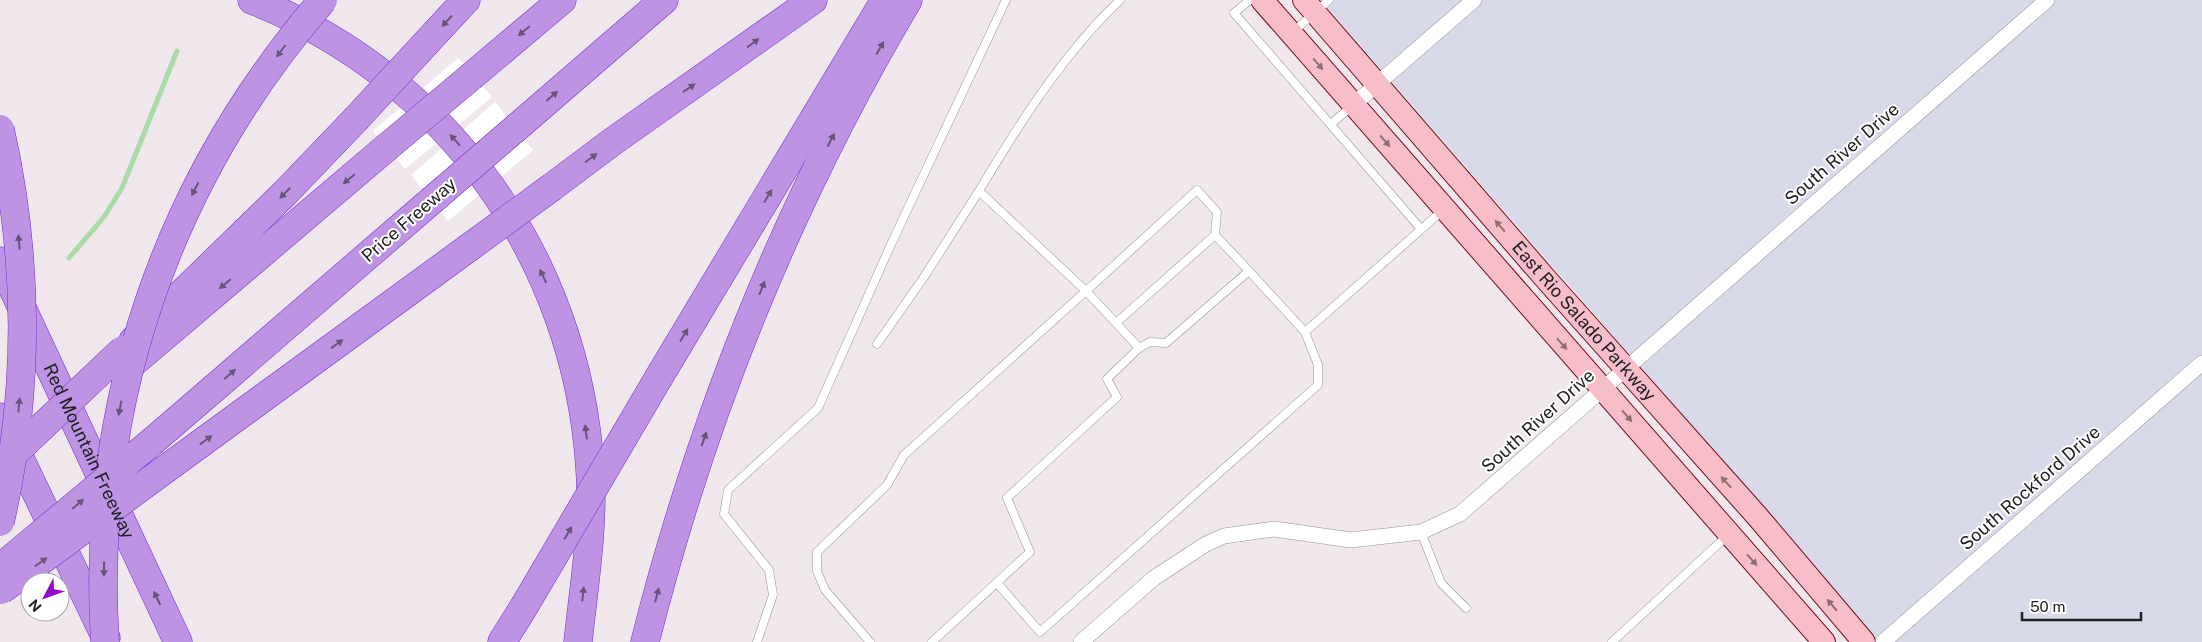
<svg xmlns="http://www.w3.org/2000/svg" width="2202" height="642" viewBox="0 0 2202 642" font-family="'Public Sans',sans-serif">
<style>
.industrial{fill:#d9dae9}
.pier{fill:#fff}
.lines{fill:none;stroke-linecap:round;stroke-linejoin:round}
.stream{stroke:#acdbaa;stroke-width:5}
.lane-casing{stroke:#949494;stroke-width:9}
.street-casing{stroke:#949494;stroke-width:16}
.secondary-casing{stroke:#730b1b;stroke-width:24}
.highway-casing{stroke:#6f2fd3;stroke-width:29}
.lane{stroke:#fff;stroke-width:8}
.street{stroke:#fff;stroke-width:15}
.secondary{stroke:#f7beca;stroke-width:22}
.highway{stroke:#bf93e3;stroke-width:28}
.highway-bridge-casing{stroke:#6f2fd3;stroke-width:29;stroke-linecap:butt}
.highway-bridge{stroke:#bf93e3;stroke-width:28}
.oneway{fill:#685478}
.oneway2{fill:#8c6f75}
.labels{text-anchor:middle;stroke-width:4;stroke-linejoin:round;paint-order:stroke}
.street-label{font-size:18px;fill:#202020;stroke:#fff}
</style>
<rect width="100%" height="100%" fill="#f0e7ec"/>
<path class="industrial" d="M1321,0H2202V642H1880Z"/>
<path class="pier" d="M458,58L492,97L405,169L373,131Z
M495,102L533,150L448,221L411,175Z"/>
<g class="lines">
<path class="stream" d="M69,258L104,217L122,188L177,51"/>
<defs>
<path id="lane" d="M1250,0L1234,13L1421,229
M1293,32L1329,0
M1331,124L1352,106
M1116,323L1086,291L1197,190L1217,212L1215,235
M877,344L924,277L979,191
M1139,348L1116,323L1215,235L1249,271
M1421,532L1441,583L1466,608
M997,583L1040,632L1318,385V365L1305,332
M757,642L773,595L769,570L724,514L728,490L818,408L893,240L1006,0
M870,642L825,590L817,571V552L887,485L904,455L1086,291L979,191C1019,124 1063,54 1120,0
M932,642L1030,552L1007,498L1117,397L1107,379L1139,348L1150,342L1166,343L1249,271L1305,332L1443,210
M1612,642L1728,535"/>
<path id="street" d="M1353,105L1474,0
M1081,642L1154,578L1206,544L1224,536L1274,529L1351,540L1421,532L1460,514L2047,0
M1883,642L2202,363"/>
<g id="secondary">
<path d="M1262,0L1824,642"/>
<path id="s1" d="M1304,0L1545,278L1757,516L1864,642"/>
</g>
<g id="highway">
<path d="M252,0C448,77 577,260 590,469C594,527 584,585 578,642"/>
<path d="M427,42L466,0"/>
<path d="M473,75L562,0"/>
<path d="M516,128L664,0"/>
<path d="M552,187L612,142L813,0"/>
<path id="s2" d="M0,261L178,642"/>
<path d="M133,341L285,193L355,120"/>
<path d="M127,368L386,148"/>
<path d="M659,377L885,0"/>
<path d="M0,417L106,638"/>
<path d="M154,440L431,201"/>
<path d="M167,468L467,249"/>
<path d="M502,642L525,605"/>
<path d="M645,642C702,416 789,200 908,0"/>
</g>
</defs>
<use href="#lane" class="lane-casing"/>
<use href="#street" class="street-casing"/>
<use href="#secondary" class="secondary-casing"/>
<use href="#highway" class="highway-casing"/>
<use href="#lane" class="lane"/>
<use href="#street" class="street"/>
<use href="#secondary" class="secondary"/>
<use href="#highway" class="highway"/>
<defs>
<path id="highway-bridge" d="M355,120L427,42
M0,129C29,258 30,392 0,522
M386,148L473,75
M431,201L516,128
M467,249L552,187
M8,459L123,350
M0,568L154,440
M1,590L167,468
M525,605L659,377
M105,642C90,404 167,180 323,0"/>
</defs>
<use href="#highway-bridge" class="highway-bridge-casing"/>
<use href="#highway-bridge" class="highway-bridge"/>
</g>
<defs><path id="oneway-solid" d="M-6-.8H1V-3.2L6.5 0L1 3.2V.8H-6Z" transform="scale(1.25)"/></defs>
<g class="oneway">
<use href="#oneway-solid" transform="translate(447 21) rotate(133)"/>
<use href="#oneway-solid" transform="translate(524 31) rotate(140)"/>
<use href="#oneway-solid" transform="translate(753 43) rotate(-36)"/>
<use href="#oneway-solid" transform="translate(880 48) rotate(-60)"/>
<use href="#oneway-solid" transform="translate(281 51) rotate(127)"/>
<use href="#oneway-solid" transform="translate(689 88) rotate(-34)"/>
<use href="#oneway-solid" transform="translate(552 96) rotate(-41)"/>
<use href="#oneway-solid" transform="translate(455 140) rotate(-132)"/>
<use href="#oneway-solid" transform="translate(831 140) rotate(-63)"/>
<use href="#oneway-solid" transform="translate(591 158) rotate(-37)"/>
<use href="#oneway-solid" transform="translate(349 179) rotate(140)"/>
<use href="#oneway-solid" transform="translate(195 189) rotate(117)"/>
<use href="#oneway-solid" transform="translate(285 193) rotate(135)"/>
<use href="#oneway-solid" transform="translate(768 196) rotate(-59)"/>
<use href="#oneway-solid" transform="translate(19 242) rotate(-95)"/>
<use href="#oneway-solid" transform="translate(543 276) rotate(-115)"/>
<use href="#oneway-solid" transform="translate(225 284) rotate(140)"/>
<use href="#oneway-solid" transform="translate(762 288) rotate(-68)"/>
<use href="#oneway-solid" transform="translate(684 335) rotate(-59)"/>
<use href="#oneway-solid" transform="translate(337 344) rotate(-36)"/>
<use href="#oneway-solid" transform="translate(230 374) rotate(-41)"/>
<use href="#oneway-solid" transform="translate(19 405) rotate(-85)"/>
<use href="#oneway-solid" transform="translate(120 408) rotate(101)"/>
<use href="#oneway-solid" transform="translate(586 432) rotate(-97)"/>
<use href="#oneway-solid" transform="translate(704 439) rotate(-71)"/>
<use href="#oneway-solid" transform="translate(206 440) rotate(-36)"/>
<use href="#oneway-solid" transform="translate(78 504) rotate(-40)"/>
<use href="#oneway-solid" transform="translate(568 533) rotate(-59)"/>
<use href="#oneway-solid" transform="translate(41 562) rotate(-35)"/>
<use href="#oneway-solid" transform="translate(104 569) rotate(91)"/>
<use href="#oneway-solid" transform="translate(583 594) rotate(-84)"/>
<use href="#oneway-solid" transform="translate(657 595) rotate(-75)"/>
<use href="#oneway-solid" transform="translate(157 598) rotate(-115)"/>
</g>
<g class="oneway2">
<use href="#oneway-solid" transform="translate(1318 64) rotate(49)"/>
<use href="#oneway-solid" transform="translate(1385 141) rotate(49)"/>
<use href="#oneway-solid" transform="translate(1500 226) rotate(-131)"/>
<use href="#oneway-solid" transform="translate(1562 344) rotate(48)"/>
<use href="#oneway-solid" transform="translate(1627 416) rotate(49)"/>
<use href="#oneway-solid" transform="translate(1726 482) rotate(-132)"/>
<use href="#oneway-solid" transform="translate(1752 560) rotate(48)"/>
<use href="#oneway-solid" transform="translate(1832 605) rotate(-130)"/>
</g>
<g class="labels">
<g class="street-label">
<text transform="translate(1842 154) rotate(-41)" y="6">South River Drive</text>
<text transform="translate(409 220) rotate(-41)" y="6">Price Freeway</text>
<text dy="6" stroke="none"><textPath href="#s1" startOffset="426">East Rio Salado Parkway</textPath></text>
<text transform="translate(1538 421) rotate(-42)" y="6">South River Drive</text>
<text dy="6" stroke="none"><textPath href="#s2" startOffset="210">Red Mountain Freeway</textPath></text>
<text transform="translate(2030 488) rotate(-41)" y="6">South Rockford Drive</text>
</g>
</g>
<g transform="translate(45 597) rotate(229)"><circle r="24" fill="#ffffff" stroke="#a6a6a6"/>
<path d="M0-4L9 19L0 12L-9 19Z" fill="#940ac6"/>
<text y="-8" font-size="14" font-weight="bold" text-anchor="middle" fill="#202020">N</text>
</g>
<path d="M2022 612v8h119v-8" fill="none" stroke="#202020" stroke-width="2.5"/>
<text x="2030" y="612" font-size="15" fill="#202020" stroke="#ffffff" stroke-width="4" paint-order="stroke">50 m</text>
</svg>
